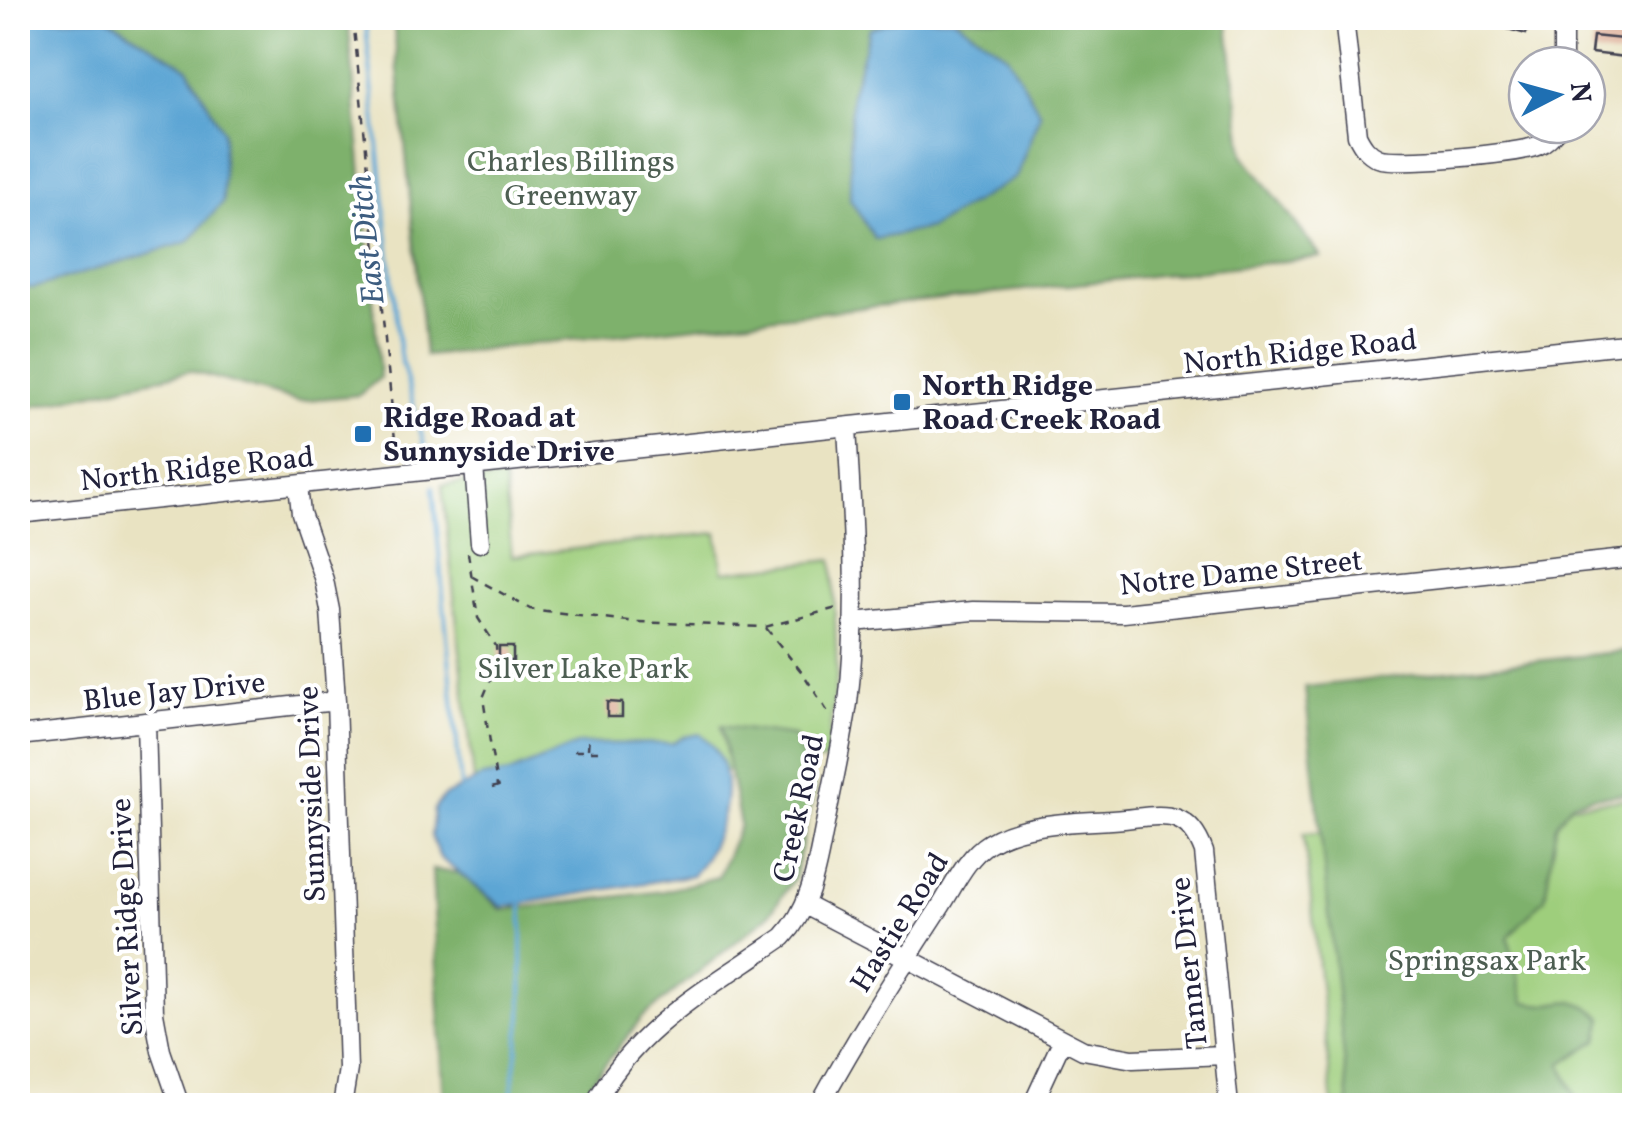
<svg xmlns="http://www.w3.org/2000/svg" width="1652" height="1123" viewBox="0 0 1652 1123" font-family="Vollkorn,serif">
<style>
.green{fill:#9ece7c;stroke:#60785c;stroke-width:2.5}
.forest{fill:#7eb16c;stroke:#506a54;stroke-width:2.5}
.water{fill:#5da6d4;stroke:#406488;stroke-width:2.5}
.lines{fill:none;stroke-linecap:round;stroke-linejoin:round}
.stream{stroke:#5da6d4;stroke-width:4}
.building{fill:#dcaa92}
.minor-casing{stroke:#403f4f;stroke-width:21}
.path{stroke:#403f4f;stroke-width:2.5;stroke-dasharray:8 8;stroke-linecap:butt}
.minor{stroke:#fff;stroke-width:18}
.poi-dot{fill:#1f6fb2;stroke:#fff;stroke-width:4}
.labels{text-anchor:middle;stroke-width:8;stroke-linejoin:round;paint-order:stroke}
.park-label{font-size:30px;fill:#4d5e52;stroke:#fff}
.street-label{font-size:30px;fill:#22223b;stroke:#fff}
.poi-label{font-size:30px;font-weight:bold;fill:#22223b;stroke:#fff;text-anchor:start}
.water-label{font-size:32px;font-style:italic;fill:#3d5d80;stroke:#fff}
</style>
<rect width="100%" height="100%" fill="#fff"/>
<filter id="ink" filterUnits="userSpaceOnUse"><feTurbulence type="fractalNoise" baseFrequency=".01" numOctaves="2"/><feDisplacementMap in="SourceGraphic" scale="20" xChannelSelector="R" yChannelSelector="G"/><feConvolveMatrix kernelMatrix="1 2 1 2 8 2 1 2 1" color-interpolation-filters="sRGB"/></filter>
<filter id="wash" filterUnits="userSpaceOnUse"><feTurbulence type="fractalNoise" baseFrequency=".0048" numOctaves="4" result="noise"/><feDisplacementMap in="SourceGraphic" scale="40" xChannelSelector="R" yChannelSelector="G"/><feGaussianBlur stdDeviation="2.25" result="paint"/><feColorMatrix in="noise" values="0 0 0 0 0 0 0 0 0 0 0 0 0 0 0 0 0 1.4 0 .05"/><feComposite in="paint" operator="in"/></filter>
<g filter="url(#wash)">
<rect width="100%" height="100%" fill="#e9e3c2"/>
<path class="green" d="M504,478L512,556L717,533L723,572L833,560L837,675L826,760L476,799L442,485Z
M1634,798V1105H1333L1304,834Z"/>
<path class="forest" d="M18,18H348L380,378L359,395L297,401L190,371L18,410Z
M393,18H1227L1244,155L1321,257L425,356Z
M1634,650V793L1592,797L1572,802L1556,825L1545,898L1508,937L1525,1002C1563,1012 1566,986 1603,1018L1598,1040L1561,1064L1580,1105H1349L1305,687Z
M721,726L794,736L815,789L794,879L768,916L643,1017L595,1077L581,1105H444L432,870L460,873L502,910L664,891L718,877L740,825Z"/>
<path class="water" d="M18,18H107L188,68L223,131V202L188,242L33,288L18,287Z
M904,18H953L1007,55L1040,113L1016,177L930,228L875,239L850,199L851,95L870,28Z
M700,734C746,765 723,840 693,875L502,907L440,858L431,836L434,809L443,797L482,777L509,773L579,744L672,743L683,737Z"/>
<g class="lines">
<path class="stream" d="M365,18L400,355L427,455
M433,487L461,786
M510,1106L522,1016V904"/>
</g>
<g id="blocks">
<path class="building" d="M1479,18H1531L1526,34L1478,21Z
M1593,36L1623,39L1622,47L1634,48V58L1591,53Z
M499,647H513V661H499Z
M607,702L622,703V717H607Z"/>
</g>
</g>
<g filter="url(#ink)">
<use href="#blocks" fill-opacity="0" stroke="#403f4f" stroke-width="2.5"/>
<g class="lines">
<defs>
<path id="minor" d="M1344,18L1357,135C1362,145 1367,153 1378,158C1394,165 1518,154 1537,146C1547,142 1554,134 1560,125
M1563,18V65
M474,466L480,543
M298,485L301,513L324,580L330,610L336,701L348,1069L342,1106
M18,514L1634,343
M853,622L973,611L1123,613L1634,558
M146,722L154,1013L161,1051L180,1106
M18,736L336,701
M805,905L1083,1050L1133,1059L1224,1055
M594,1106C633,1027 714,985 783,937C812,907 817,863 825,824C833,784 842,744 848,703C859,612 852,518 847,427
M819,1106C856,1038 897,973 939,909C953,888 966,857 989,843C1026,820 1082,823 1124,819C1164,815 1188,808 1204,852L1229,1106
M1032,1106L1062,1041"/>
</defs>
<use href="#minor" class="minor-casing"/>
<path class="path" d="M353,18L397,460
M468,553L478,618L496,646L497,664L483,698L497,786
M471,576L530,609L636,622L765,627L837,608
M766,628L804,675L829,714
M588,749L589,735
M574,751H601
M492,788L504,784"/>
<use href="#minor" class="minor"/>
</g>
</g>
<g class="poi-dot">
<rect x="892" y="392" width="20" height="20" rx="5"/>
<rect x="353" y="424" width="20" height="20" rx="5"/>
</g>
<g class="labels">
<g class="park-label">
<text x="571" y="171">Charles Billings<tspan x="571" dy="34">Greenway</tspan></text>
<text x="583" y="678">Silver Lake Park</text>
<text x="1487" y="970">Springsax Park</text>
</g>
<g class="street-label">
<text transform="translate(1300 351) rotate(-6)" y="10">North Ridge Road</text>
<text transform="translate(197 468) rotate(-6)" y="10">North Ridge Road</text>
<text transform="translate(1241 572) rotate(-6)" y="10">Notre Dame Street</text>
<text transform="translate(174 691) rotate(-6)" y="10">Blue Jay Drive</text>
<text transform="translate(311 794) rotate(-92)" y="10">Sunnyside Drive</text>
<text transform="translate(798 808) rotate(-78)" y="10">Creek Road</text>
<text transform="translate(126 917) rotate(-93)" y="10">Silver Ridge Drive</text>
<text transform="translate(899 922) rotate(-58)" y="10">Hastie Road</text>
<text transform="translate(1188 963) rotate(-96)" y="10">Tanner Drive</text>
</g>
<g class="poi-label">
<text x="922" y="395">North Ridge<tspan x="922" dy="34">Road Creek Road</tspan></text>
<text x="383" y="427">Ridge Road at<tspan x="383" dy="34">Sunnyside Drive</tspan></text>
</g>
<g class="water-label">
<text transform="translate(366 240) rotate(-96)" y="11">East Ditch</text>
</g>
</g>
<rect width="1652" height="1123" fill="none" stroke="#fff" stroke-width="60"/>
<g transform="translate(1557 95) rotate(84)"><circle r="48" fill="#ffffff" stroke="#a7a7b1" stroke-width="2.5"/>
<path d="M0-8L18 38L0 25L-18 38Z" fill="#1f6fb2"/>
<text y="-15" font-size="28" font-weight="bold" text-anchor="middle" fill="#22223b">N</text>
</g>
</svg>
